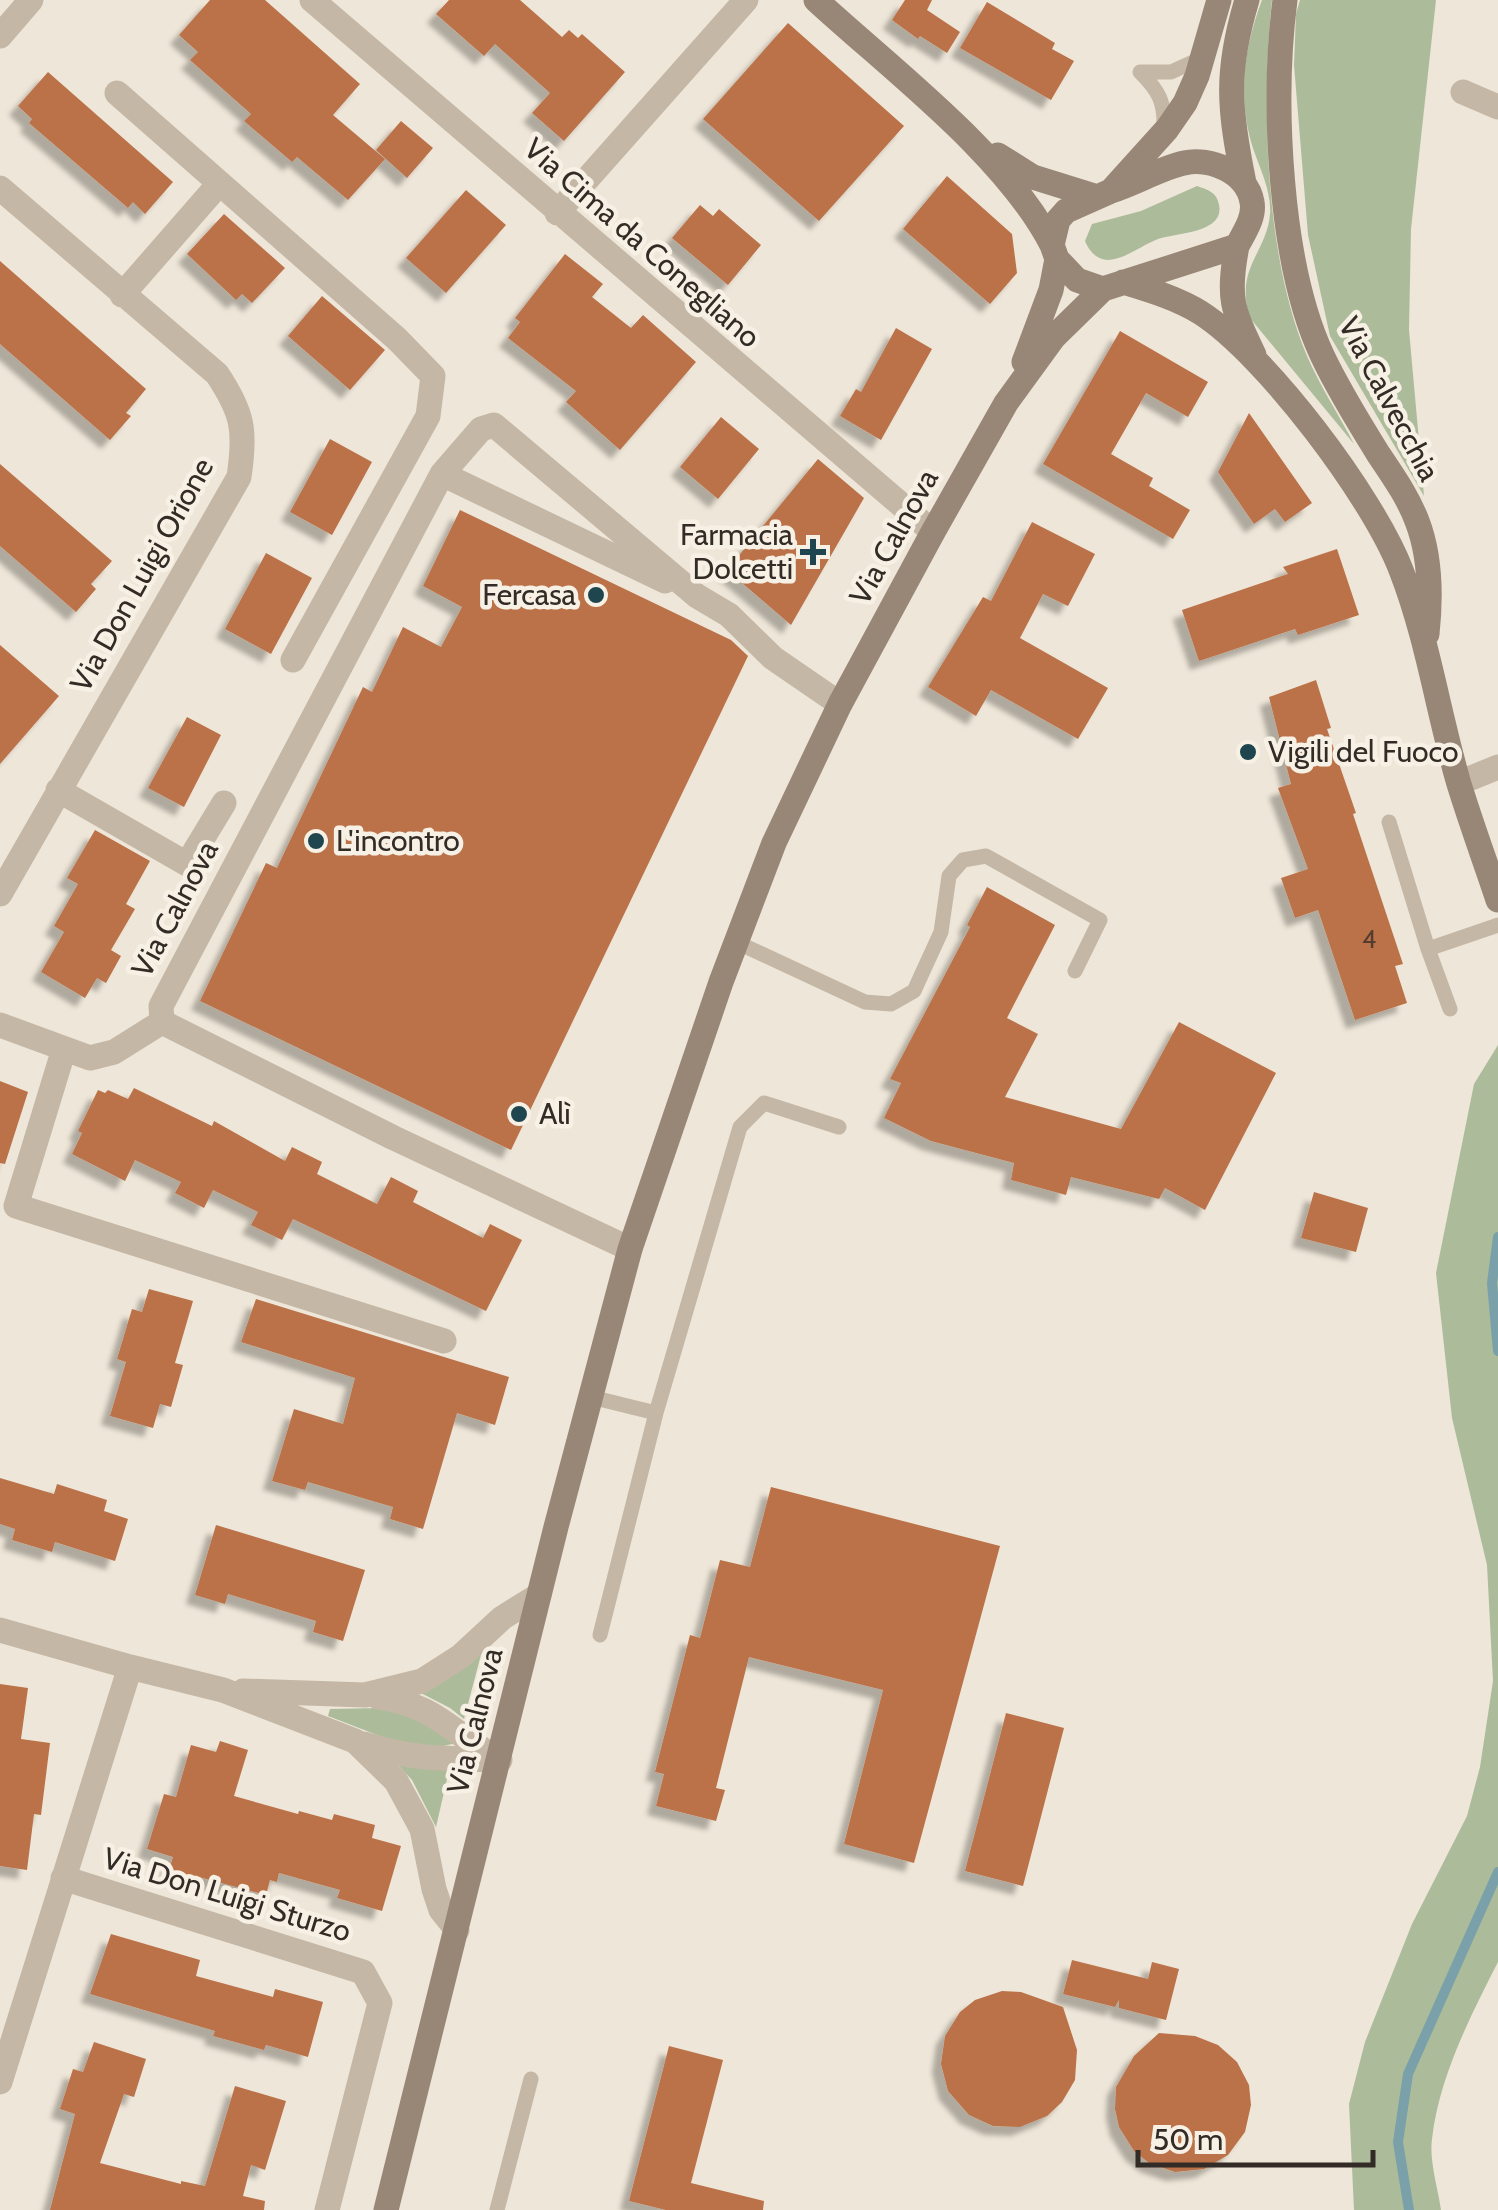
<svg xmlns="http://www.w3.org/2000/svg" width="1498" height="2210" viewBox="0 0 1498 2210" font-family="Cabin,sans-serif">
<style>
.green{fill:#acbc9a}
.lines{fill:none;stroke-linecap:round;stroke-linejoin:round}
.stream{stroke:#7aa1a9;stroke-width:10}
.building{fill:#bb7249;filter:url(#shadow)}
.lane{stroke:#c5b7a5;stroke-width:15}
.street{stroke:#c5b7a5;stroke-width:25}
.secondary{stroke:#988777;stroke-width:25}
.poi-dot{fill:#1f464f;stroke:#f7f0e4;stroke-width:4}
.labels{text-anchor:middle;stroke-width:9;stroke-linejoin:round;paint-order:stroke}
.number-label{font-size:25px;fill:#543d2f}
.street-label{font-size:30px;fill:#322b26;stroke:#f7f0e4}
.poi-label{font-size:30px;fill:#322b26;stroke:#f7f0e4;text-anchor:start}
</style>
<defs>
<filter id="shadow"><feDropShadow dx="-9" dy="9" stdDeviation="2.5" flood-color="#0004"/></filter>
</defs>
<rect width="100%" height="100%" fill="#eee6d8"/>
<path class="green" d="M1262,0H1272C1261,106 1265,257 1307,356C1320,386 1339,415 1354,444L1250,318C1234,268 1267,253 1270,214C1272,188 1256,162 1250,138C1238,91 1245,45 1262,0Z
M1300,0H1436L1411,229L1409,330L1424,496L1330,336L1308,235L1294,65L1296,14Z
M1197,186C1208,190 1217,192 1219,205C1225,233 1176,233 1158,239C1142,245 1124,260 1107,260C1096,259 1089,251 1085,241L1092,224L1141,211Z
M1498,1045V1962C1470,2017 1439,2077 1432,2139C1429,2161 1438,2188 1441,2210H1354L1349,2104L1365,2042L1412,1924L1467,1816L1480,1767L1493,1681L1487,1565L1452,1418L1436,1273L1474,1084Z
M482,1651L464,1719L450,1708L421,1693Z
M381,1708L402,1711L456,1743L431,1749L398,1743L328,1716L330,1709Z
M397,1764L450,1766L436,1827L412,1780Z"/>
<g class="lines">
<path class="stream" d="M1498,1237L1492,1283L1498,1351
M1409,2210L1398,2142L1408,2074L1498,1872"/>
</g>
<path class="building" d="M210,0H265L360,84L333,115L385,159L348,200L297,157L292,162L244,121L251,114L190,60L198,52L179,35Z
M449,0H520L562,37L569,30L578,38L582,34L625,72L564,141L532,113L550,93L495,44L484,56L436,14Z
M905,0H932L927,10L960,32L947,53L920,36L918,39L892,20Z
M987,2L1055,43L1052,49L1074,61L1051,100L960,48Z
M788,23L904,126L819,221L703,119Z
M48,72L173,182L145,214L133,202L128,208L29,123L32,119L18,106Z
M401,121L433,148L407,178L376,150Z
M947,176L1012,234L1017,273L990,304L903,229Z
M466,190L506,225L446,293L406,258Z
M700,205L713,216L719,209L761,245L728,285L672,238Z
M224,214L285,268L252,303L242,294L236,300L187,254Z
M565,254L603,284L592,297L631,328L643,315L696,362L620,450L566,402L576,391L508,338L520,322L515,318Z
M0,261L146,389L126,413L131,416L110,440L0,344Z
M322,296L385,350L350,390L288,336Z
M896,328L932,349L881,440L840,416L856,389L861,392Z
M1120,331L1208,382L1188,417L1146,393L1111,454L1153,478L1149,486L1190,510L1173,539L1043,464Z
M1249,413L1312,503L1285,522L1275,509L1254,524L1218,472Z
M721,417L759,449L718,499L680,467Z
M330,439L372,462L332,535L290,512Z
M818,459L864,498L791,625L727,570Z
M0,464L112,561L91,584L96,589L76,612L0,546Z
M460,510L731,640L748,656L511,1150L200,1001L266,863L277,868L363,687L372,692L403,627L441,647L462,607L423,586Z
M1032,522L1095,554L1068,606L1043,594L1020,638L1108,688L1078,739L991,690L976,716L928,687L983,597L991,601Z
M1337,549L1359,615L1298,635L1295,629L1199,661L1182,610L1288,574L1283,567Z
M266,553L312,578L271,654L225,629Z
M0,645L59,696L0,764Z
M1316,680L1331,728L1327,729L1356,813L1353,814L1403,964L1395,966L1407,1003L1355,1020L1318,910L1295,918L1281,878L1308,869L1278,788L1291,784L1269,697Z
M187,717L221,735L184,807L148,788Z
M95,830L150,861L126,904L135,909L111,950L121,956L106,983L97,978L85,998L41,972L64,932L54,926L78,884L67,878Z
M987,887L1055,925L1007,1018L1038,1034L1005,1097L1121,1129L1179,1022L1276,1073L1205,1210L1165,1188L1159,1199L1071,1177L1066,1195L1011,1180L1014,1163L931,1141L884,1118L901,1083L890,1079L970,927L967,925Z
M0,1081L28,1092L5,1164L0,1163Z
M134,1088L212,1126L214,1121L285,1161L292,1147L322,1162L317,1174L377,1204L391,1177L418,1191L413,1202L483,1238L490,1224L522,1240L486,1311L293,1219L282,1240L251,1225L258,1212L213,1190L204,1208L175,1193L181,1182L135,1160L125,1181L72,1154L82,1133L78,1131L98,1090L105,1093L108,1090L128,1099Z
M1314,1192L1368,1208L1356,1252L1301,1238Z
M149,1289L193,1301L175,1363L183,1365L171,1407L160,1404L153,1428L110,1416L126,1362L117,1359L132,1309L142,1312Z
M256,1299L509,1377L495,1425L457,1413L423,1529L390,1519L393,1507L308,1482L305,1490L272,1481L294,1409L343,1424L355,1378L241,1342Z
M0,1478L54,1494L57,1484L107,1500L104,1511L128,1519L115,1561L55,1542L52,1552L12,1540L15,1529L0,1524Z
M771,1487L1000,1546L914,1863L844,1844L883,1690L749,1657L716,1788L725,1790L716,1821L656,1806L664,1774L655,1772L690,1635L700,1638L720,1560L750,1567Z
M216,1525L365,1570L343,1641L313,1632L316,1621L228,1594L225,1604L195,1595Z
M0,1684L28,1688L21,1739L50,1743L41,1815L34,1814L27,1870L0,1866Z
M1006,1713L1064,1728L1023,1886L965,1871Z
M220,1741L248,1750L234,1796L298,1814L299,1811L332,1820L334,1814L375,1825L372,1838L401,1846L382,1911L337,1898L340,1890L279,1873L277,1882L270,1880L266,1895L199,1877L198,1881L168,1873L173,1857L147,1849L164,1794L176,1797L191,1745L216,1752Z
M111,1934L200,1960L196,1976L273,1997L275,1989L323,2002L308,2057L266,2045L264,2050L213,2036L215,2031L90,1994Z
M1072,1960L1148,1979L1152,1962L1179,1969L1166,2020L1119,2008V2000L1115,2007L1063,1994Z
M1002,1991L1021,1992L1063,2007L1077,2050L1075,2080L1062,2102L1047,2116L1020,2127L993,2126L969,2115L948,2091L941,2064L945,2036L960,2012L975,2000Z
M1159,2033L1195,2036L1218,2045L1237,2062L1249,2085L1251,2105L1245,2132L1228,2155L1204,2169L1175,2172L1149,2163L1134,2151L1119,2127L1115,2109L1116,2087L1134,2056Z
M94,2042L146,2059L134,2097L124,2094L100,2163L181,2184V2181L205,2186L235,2086L286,2101L265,2170L251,2165L243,2196L265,2201L264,2210H50L75,2114L60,2109L73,2069L83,2072Z
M669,2046L723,2060L691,2183L764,2201L763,2210H666L629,2201Z"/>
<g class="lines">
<path class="lane" d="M1164,129C1165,102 1159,91 1140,72H1171L1202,58
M1389,822L1428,949L1498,925
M736,942L865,1002L891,1004L914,991L941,932L949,876L963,860L986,856L1100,920L1075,971
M1428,949L1450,1009
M591,1397L656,1413L600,1635
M656,1413L740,1127L764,1103L839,1127
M497,2210L531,2079"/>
<path class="street" d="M312,0L933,532
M0,36L31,0
M1463,92L1498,107
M117,93L397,339L433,376L428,416L293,660
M0,188L217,374C243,413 246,430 239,477L0,894
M557,213L746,0
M122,295L218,185
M442,474L665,581
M1459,783L1498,767
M58,790L187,864L224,803
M0,1025L90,1058L114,1052L162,1022
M64,1049L16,1206L444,1341
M630,1249L394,1138L162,1022L161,1006L442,474L481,429L494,425L697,596L729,615L773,658L840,704
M0,1630L130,1667L223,1690L355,1741L396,1781L422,1829L434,1889L441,1910L457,1930
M243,1691L365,1695L422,1681L461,1656L502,1618L539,1595
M378,1697C439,1706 450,1733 500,1760
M364,1744C413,1760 446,1758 497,1760
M63,1878L363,1972L380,2003L327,2210
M0,2082L130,1667"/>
<path class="secondary" d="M816,0C892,70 1005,154 1052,245
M1285,0C1272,100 1279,263 1322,355C1338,389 1359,423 1379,455C1393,476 1408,497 1417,521C1431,557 1431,597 1427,634
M998,155L1033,177L1094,196
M1244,183C1229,109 1225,73 1247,0
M1111,191C1134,184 1163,167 1184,163C1210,157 1247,172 1252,202C1255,217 1244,233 1237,246L1103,289L1077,280L1057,259L1052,245L1058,220L1066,211L1111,191L1167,129L1185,103L1197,76L1219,0
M1237,246C1227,297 1232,309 1254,355
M1123,282C1149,290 1177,298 1201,313C1266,355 1373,497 1401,570C1428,639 1438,713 1459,784C1471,823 1485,861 1498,900
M1024,362L1051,290L1057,259
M386,2210L556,1527L630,1249L721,982L774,843L840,704L933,532L1006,403L1054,337L1103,289"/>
</g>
<g class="poi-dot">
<path d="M808 537h10v10h10v10h-10v10h-10v-10h-10v-10h10z"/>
<circle cx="596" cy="595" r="10"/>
<circle cx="1248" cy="752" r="10"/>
<circle cx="316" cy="841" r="10"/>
<circle cx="519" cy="1114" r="10"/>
</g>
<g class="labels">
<g class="number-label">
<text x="1369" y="948">4</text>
</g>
<g class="street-label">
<text transform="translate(642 243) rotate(41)" y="10">Via Cima da Conegliano</text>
<text transform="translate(1389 399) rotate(62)" y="10">Via Calvecchia</text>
<text transform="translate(894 537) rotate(-61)" y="10">Via Calnova</text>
<text transform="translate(142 575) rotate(-61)" y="10">Via Don Luigi Orione</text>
<text transform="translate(175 909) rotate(-62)" y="10">Via Calnova</text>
<text transform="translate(475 1721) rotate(-76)" y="10">Via Calnova</text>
<text transform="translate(227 1895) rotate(17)" y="10">Via Don Luigi Sturzo</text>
</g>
<g class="poi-label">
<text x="793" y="545" text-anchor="end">Farmacia<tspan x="793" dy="34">Dolcetti</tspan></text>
<text x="576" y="605" text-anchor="end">Fercasa</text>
<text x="1268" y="762">Vigili del Fuoco</text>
<text x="336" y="851">L'incontro</text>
<text x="539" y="1124">Alì</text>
</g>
</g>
<path d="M1138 2150v15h235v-15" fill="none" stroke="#322b26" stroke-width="5"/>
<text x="1153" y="2150" font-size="30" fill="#322b26" stroke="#f7f0e4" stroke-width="8" paint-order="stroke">50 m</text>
</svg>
